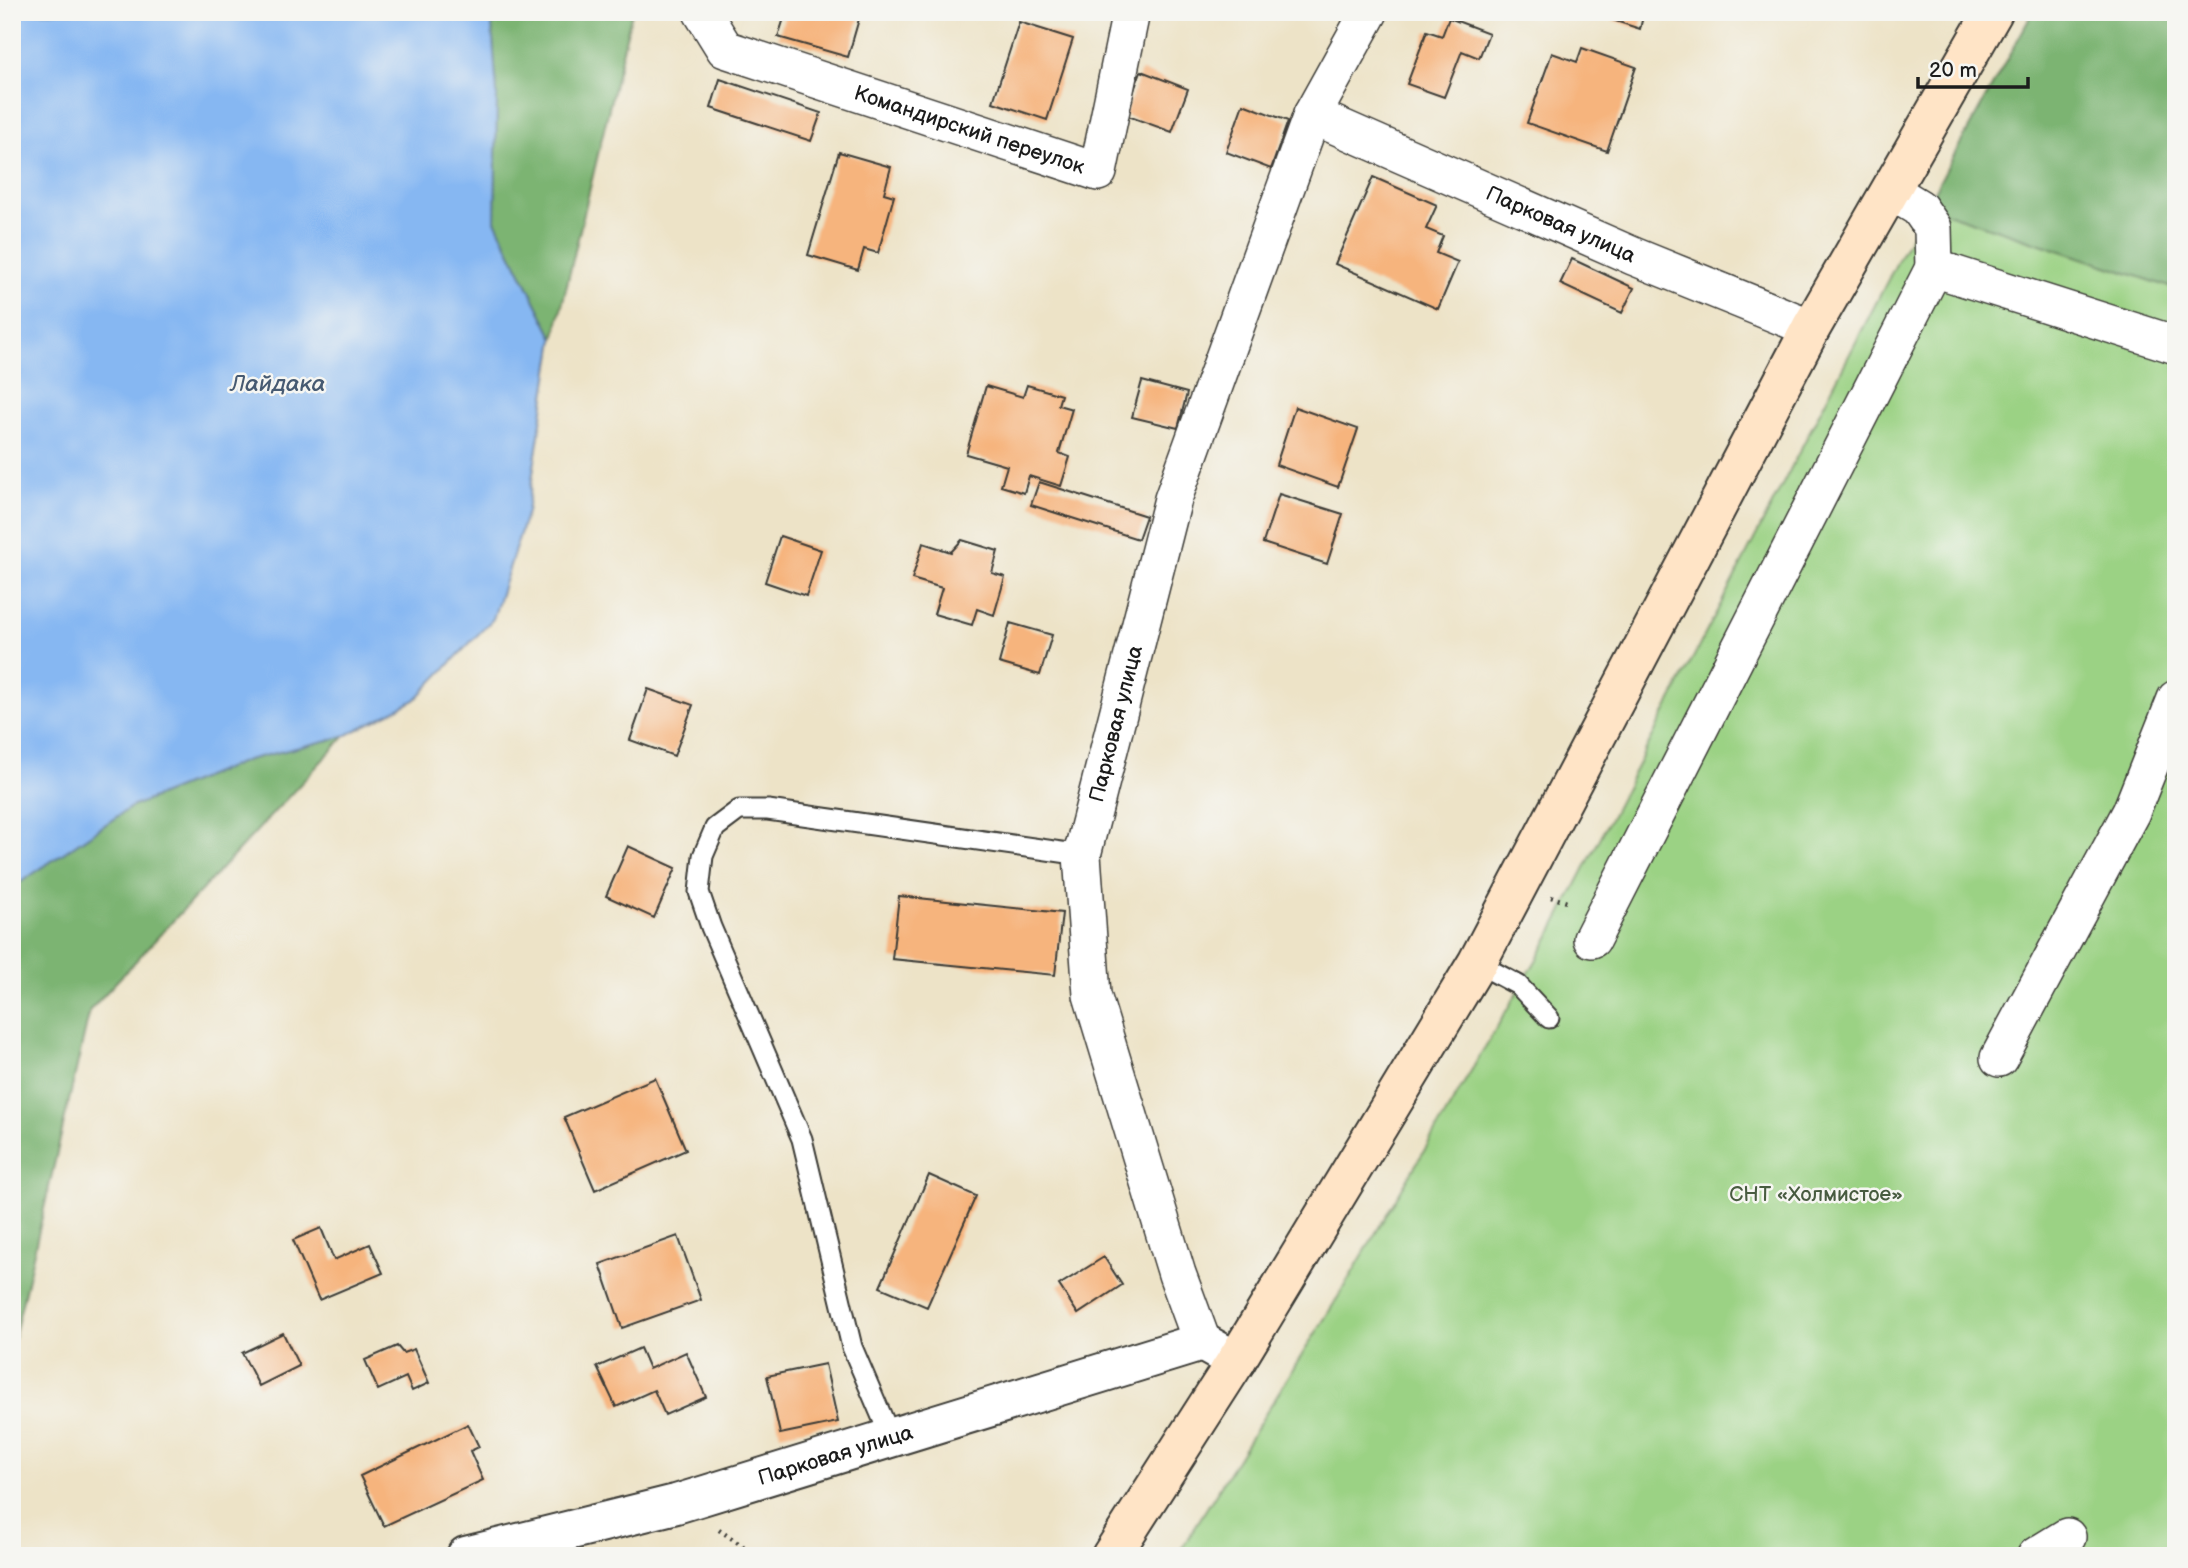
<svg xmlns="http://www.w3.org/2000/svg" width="2188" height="1568" viewBox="0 0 2188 1568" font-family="'Balsamiq Sans',sans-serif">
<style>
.green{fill:#9bd284;stroke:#5c7750;stroke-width:2}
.forest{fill:#7cb472;stroke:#4c6847;stroke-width:2}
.water{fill:#86b7f2;stroke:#516a87;stroke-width:2}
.building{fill:#f6b47d}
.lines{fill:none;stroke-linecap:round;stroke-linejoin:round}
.service-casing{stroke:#3b3a36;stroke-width:23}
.minor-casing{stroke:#3b3a36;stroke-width:40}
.tertiary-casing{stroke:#3b3a36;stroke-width:42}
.secondary-casing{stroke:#3b3a36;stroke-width:42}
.path{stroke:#3b3a36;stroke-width:4.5;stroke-dasharray:2 5;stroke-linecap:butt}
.service{stroke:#fff;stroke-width:19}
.minor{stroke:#fff;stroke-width:37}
.tertiary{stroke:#fff;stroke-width:38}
.secondary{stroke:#ffe4c6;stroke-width:38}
.labels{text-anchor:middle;stroke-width:5;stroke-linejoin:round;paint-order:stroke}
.street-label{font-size:21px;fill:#1c1c1c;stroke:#f6f6f2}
.park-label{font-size:21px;fill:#485c40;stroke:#f6f6f2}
.water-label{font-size:23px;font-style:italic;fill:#465a72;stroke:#f6f6f2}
</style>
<rect width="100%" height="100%" fill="#f6f6f2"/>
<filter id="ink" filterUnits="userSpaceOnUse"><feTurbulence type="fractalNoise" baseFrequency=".0143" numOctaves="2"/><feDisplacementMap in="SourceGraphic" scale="14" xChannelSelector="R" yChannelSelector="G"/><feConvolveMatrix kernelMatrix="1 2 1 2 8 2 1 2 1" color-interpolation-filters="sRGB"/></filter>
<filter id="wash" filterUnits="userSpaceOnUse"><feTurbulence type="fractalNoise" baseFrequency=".00686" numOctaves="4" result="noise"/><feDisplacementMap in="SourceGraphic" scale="28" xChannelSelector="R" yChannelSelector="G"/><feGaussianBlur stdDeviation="1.57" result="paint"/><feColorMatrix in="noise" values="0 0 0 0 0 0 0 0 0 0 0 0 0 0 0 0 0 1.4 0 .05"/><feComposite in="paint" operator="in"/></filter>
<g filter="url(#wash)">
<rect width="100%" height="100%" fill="#ede3c7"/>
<path class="green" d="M1926,206L2176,289V1556H1177L1338,1297L1544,947Z"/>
<path class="forest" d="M491,12H632L554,339L495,221L497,94Z
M2033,12H2176V289L1926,206Z
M345,736L90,1010L12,1347V888L131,807L247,760Z"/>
<path class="water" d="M12,12H491L497,94L495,221L554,339L527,512L493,619L415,700L345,736L247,760L131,807L12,888Z"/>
<g id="blocks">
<path class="building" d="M786,12H861L848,57L778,37Z
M1588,12H1644L1640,29Z
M1449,18L1489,33L1479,58L1462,51L1444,97L1407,84L1427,31L1442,36Z
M1019,22L1073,39L1047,120L993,102Z
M1582,48L1636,67L1607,151L1527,123L1552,53L1577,62Z
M1141,71L1188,89L1172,132L1125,115Z
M720,79L821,113L811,141L711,108Z
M1243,104L1288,121L1271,169L1226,152Z
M839,152L891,167L884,193L894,196L878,253L864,249L858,270L808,255Z
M1373,177L1437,205L1426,229L1443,236L1436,253L1458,262L1438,309L1335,264Z
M1572,259L1634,288L1622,313L1560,284Z
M1142,381L1187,393L1178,428L1132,417Z
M1027,385L1061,395L1058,405L1072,409L1059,453L1070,457L1061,486L1029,476L1024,493L1001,486L1007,466L966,454L986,386L1023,397Z
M1295,407L1358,429L1338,487L1276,465Z
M1039,482L1146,516L1138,539L1031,505Z
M1279,494L1343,514L1327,564L1263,543Z
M780,536L821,550L806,596L765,582Z
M962,540L998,551L992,573L1005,577L994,615L977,609L972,625L934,614L942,588L912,579L923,543L951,552Z
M1010,623L1052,635L1040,675L999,663Z
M648,689L693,705L674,756L630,740Z
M628,846L676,868L654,918L606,896Z
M899,896L1062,913L1055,975L892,959Z
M655,1078L686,1150L595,1190L564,1117Z
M929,1175L976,1196L927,1307L880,1287Z
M321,1228L334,1260L370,1244L383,1273L319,1300L293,1240Z
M678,1236L701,1300L622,1328L600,1264Z
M1104,1257L1122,1285L1078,1314L1059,1285Z
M283,1333L299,1366L259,1386L242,1353Z
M397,1346L403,1353L414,1349L429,1383L412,1391L406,1377L378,1390L365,1360Z
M640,1348L649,1369L686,1352L706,1397L665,1415L654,1390L616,1407L597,1367Z
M825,1364L838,1422L780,1434L767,1376Z
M468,1424L479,1447L470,1451L483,1480L384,1526L360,1476Z"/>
</g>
</g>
<g filter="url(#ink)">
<use href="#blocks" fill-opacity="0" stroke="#3b3a36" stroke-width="2"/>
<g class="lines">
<defs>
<path id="service" d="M1477,963L1518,985L1549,1018
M891,1438L852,1347L802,1139L711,927L699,892L703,856L715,828L739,810H768L1082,855"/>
<g id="minor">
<path id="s1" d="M702,12L725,49L1098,172L1131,12"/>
<path d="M1312,115L1369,12"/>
<path d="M1891,191L1919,208L1933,228L1934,268L2176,345"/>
<path d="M1592,939L1934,268"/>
<path d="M1999,1058L2131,812L2176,699"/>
<path id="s2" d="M1202,1342L1177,1274L1092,995L1082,855L1173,499L1312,115L1633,256L1811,328"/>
<path d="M2036,1556L2067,1537"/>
</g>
<g id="tertiary">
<path id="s3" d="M466,1556L676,1504L1202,1342L1236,1361"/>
</g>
<path id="secondary" d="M1111,1556L1236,1361L1477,963L1811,328L1993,12"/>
</defs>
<use href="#service" class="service-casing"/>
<use href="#minor" class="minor-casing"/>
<use href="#tertiary" class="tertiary-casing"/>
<use href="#secondary" class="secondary-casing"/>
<path class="path" d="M1551,897L1570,903
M719,1530L746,1548L766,1556"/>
<use href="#service" class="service"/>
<use href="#minor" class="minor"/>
<use href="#tertiary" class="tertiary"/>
<use href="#secondary" class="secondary"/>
</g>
</g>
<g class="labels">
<g class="street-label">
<text dy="7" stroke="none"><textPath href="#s1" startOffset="301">Командирский переулок</textPath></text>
<text dy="7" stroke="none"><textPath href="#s2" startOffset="1552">Парковая улица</textPath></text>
<text dy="7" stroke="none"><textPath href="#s2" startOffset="640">Парковая улица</textPath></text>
<text dy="7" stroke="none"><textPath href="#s3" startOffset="383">Парковая улица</textPath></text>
</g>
<g class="park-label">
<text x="1816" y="1201">СНТ «Холмистое»</text>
</g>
<g class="water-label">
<text x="278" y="391">Лайдака</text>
</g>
</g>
<rect width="2188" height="1568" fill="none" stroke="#f6f6f2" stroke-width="42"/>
<path d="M1918 77v10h110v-10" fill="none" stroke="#1c1c1c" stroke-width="3.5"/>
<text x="1929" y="77" font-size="21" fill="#1c1c1c" stroke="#f6f6f2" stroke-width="5" paint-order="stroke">20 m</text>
</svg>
